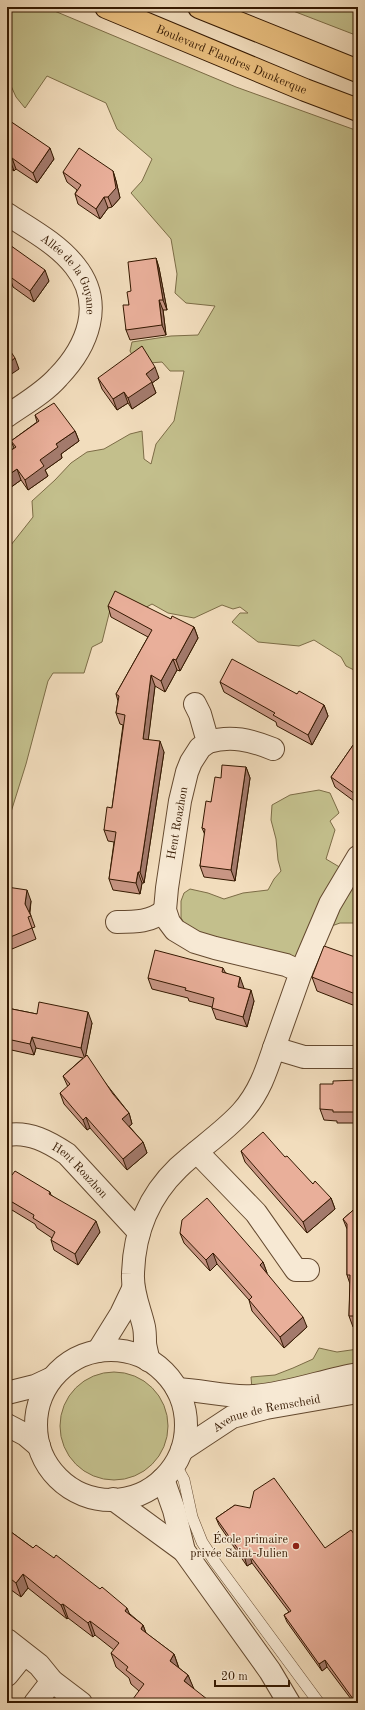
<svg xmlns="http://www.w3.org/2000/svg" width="365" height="1710" viewBox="0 0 365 1710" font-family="'Old Standard TT',serif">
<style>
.green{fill:#c3bf8c;stroke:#7c6c46}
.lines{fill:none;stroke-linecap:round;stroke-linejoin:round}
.service-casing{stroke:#64492f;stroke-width:12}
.minor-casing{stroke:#64492f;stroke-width:24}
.tertiary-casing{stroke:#64492f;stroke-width:24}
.primary-casing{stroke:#341800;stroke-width:24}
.service{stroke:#f7e9d4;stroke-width:11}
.minor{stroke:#f7e9d4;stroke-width:22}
.tertiary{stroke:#f7e9d4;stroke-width:22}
.primary{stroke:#e9be7e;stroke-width:22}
.wall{fill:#c89684;stroke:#341800}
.shaded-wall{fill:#a37a6c;stroke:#341800}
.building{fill:#e9af9a;stroke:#341800}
.poi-dot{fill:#8f2418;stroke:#f7e9d4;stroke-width:1.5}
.labels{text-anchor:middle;stroke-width:3;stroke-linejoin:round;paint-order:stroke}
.street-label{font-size:12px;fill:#341800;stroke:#f7e9d4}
.poi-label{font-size:12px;fill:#341800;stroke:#f7e9d4;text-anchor:end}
</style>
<rect width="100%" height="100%" fill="#f2ddbd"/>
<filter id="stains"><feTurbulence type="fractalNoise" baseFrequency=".005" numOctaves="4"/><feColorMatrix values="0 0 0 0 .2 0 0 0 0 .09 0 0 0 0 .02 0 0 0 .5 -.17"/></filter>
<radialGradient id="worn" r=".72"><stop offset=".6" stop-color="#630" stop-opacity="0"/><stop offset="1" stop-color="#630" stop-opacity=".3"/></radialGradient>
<path class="green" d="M7,7H45L236,87L358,131V672L346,666L341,657L314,640L299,646L258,642L232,622L240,613H248L240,607L233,609L222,605L194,618L168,613L152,604L143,609L111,606L102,642L92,647L84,673H53L48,681L26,764L11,812L7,820V550L33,517L32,501L55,480L71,463L87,452L104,449L130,434L142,431L144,459L151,464L156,444L174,421L184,371H170L162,362L137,364L130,351L132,342L171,336L198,335L215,306L186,303L175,293L177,274L171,239L131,193L142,181L152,159L117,129L106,103L47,76L25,108L16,97L7,77Z
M282,7H358V36L288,9Z
M319,790L330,793L339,813L330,821L335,830L326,859L358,878V923H340L315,932L296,959L190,932L181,918V901L184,893L190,889L208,893L224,899L243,893L268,890L274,879L281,871L278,860L276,839L271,820L272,805L290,795Z
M319,1348L337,1352L358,1349V1368L252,1389L251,1377L275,1375L293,1368L313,1359Z
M60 1426a54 54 0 1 1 108 0a54 54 0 1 1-108 0Z"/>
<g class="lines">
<defs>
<path id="service" d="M178,1458L179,1471L184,1480L192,1517L202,1542L215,1562L319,1703"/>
<g id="minor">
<path id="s1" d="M7,214C30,229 58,244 75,266C105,303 88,346 58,377C44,393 24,404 7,416"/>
<path d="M195,704L200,714L208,742L200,748L191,762L187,772L180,801L167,888L165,910L169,922L175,930L195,942L215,948L286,965L301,972L274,1048"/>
<path d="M208,742C231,735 251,740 273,749"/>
<path d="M117,922C135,922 152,922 165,910"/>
<path d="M301,972L330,904L358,857"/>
<path id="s2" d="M7,1135C29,1131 49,1142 67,1154L139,1232"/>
<path d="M197,1152L256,1213L296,1270H308"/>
<path d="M98,1351L121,1314L133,1289"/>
<path d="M148,1360C148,1354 145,1348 145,1342C145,1337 145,1332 144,1327C140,1309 132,1293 133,1274C134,1233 148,1197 178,1168C198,1149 223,1133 242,1112C259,1093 266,1072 274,1048L304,1057H358"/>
<path d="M7,1640L39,1665L52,1681L81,1703"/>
<path d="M7,1675L24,1654"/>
<path d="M35,1703L52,1681"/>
</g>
<g id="tertiary">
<circle cx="111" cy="1425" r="75"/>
<path d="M177,1389C203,1390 228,1398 253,1396C288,1394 323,1380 358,1374"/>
<path d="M7,1393L35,1386L50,1379"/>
<path d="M7,1425L26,1435L39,1446"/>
<path id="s3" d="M182,1450L232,1417L266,1408L358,1392"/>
<path d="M163,1479L174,1510L184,1551L270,1671L289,1703"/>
<path d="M113,1499L184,1551"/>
</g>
<g id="primary">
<path id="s4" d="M106,7L305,90L358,110"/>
<path d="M199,7L358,71"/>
</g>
</defs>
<use href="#service" class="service-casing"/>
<use href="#minor" class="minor-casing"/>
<use href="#tertiary" class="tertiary-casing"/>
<use href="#primary" class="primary-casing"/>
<use href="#service" class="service"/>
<use href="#minor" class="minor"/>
<use href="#tertiary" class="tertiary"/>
<use href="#primary" class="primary"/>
</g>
<path class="wall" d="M7,119L54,159L37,183L16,169L14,171L7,166Z
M113,171L116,181L120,198L112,207L108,208L100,219L78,204L75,194L77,190L67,182L63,172Z
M7,243L49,281L34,302L13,287L11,281L7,278Z
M156,258L159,268L167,310H163L166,335L130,340L126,330L129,305L131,291Z
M98,378H159L152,383L156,393L132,409L128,403L117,410L102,389Z
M35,415L75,431L79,441L61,454L62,458L45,470L48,476L28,490L21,480L7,490V453L14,448L11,441L37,422Z
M108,606L171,619L194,627L198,638L180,671L177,670L165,692L155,686L148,740L164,752L144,883H142L140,894L113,890L109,879L114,842L108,841L104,830L112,808L123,725L120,724L116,713L118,701L116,694L148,637L111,617Z
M220,682L297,694L324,705L328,716L312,745L277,726L276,722L224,692Z
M358,738V804L335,787L331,777Z
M246,767L250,778L235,881L204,877L200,866L205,835L202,828L211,802L221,778Z
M7,887L31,901L30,913L35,927L32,928L36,939L12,949L7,937Z
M358,958V1007L317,991L312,977Z
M223,968L225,972L244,988L254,1001L247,1027L216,1019L212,1008V1007L189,1001L188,998L152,989L148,978Z
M7,1008L37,1014L92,1023L85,1057L129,1113L132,1124L129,1126L143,1142L147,1153L127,1170L90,1128L87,1130L64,1104L60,1093L68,1087L63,1076L83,1058L36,1048L34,1055L7,1049Z
M358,1080V1123H337V1121L324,1120L320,1109L333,1084Z
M241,1151L285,1157L313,1184L331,1198L335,1209L307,1233L245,1162Z
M7,1172L12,1175L50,1192L51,1195L100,1232L78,1265L54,1250L51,1240L52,1238L37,1228L35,1224L7,1207Z
M358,1206V1327H353L349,1316L350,1284L347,1275V1229L343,1219Z
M180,1233L263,1262L267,1273V1274L307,1327L284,1348L252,1311L249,1300L217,1264L210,1271L184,1243Z
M235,1505L358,1703H354L327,1667L322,1671L287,1622L284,1615L289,1612L252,1563L247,1566L219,1525L216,1518Z
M7,1529L33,1548L130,1614L143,1625L146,1633L174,1654L179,1668L188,1675L193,1688L139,1691L131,1684L129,1678L116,1667L111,1653L114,1650L95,1635L93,1637L68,1618L67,1619L28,1588L21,1597L7,1587Z"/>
<path class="shaded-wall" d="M50,148L54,159L37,183L33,173Z
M12,158L16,169L14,171L10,160Z
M113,171L116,181L120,198L112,207L108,197Z
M104,197L108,208L100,219L96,209Z
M156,258L159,268L167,310L163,300Z
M45,270L49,281L34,302L30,291Z
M159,300L163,310L166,335L162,325Z
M15,358L19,369L7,377V364Z
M155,367L159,378L152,383L156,393L132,409L128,398L146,374Z
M124,392L128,403L117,410L113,399Z
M75,431L79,441L61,454L62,458L45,470L48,476L28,490L25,480L40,460L56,444Z
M17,469L21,480L7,490V476Z
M194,627L198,638L180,671L176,660Z
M173,659L177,670L165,692L161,681Z
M151,675L155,686L147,750L143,739Z
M324,705L328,716L312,745L308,735Z
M160,741L164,752L144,883L140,872Z
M246,767L250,778L235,881L231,870Z
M138,872L142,883L140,894L136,883Z
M27,890L31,901L29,915L25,904Z
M240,977L244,988L242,997L238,987Z
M251,990L254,1001L247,1027L243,1017Z
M88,1012L92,1023L85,1059L81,1048Z
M32,1037L36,1048L34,1055L30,1044Z
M129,1113L132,1124L126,1129L122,1119Z
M86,1117L90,1128L87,1130L83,1120Z
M143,1142L147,1153L127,1170L123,1159Z
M331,1198L335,1209L307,1233L303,1222Z
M96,1221L100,1232L78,1265L75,1254Z
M213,1253L217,1264L210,1271L206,1260Z
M263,1262L267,1273L264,1276L260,1265Z
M303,1317L307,1327L284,1348L280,1337Z
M250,1556L252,1563L247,1566L245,1559Z
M23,1574L28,1588L21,1597L16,1583Z
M63,1604L68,1618L67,1619L61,1605Z
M127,1608L133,1622L125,1611Z
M90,1621L95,1635L93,1637L88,1623Z
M143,1625L148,1639L141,1629Z
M174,1654L179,1669L170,1661Z
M325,1660L327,1667L322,1671L319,1664Z
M188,1675L194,1689L184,1681Z"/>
<path class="building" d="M7,119L50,148L33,173L12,158L10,160L7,158Z
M79,148L113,171L116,188L108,197H104L96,209L75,194L81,185L63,172Z
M7,243L45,270L30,291L9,276L11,273L7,270Z
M156,258L163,300H159L162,325L126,330L123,305H129L127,292L131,291L128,262Z
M7,346L15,358L7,364Z
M142,346L155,367L146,374L152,382L128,398L124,392L113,399L98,378Z
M54,403L75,431L56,444L58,447L40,460L44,466L25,480L17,469L7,476V453L16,447L11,441L39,421L35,415Z
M115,591L171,619L172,616L194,627L176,660L173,659L161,681L151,675L143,739L160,741L140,872H138L136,883L109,879L116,832L104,830L107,807L112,808L125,715L116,713L119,696L116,694L152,630L108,606Z
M232,659L297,694L299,691L324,705L308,735L273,715L275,713L220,682Z
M358,738V796L331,777Z
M222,765L246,767L231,870L200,866L205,829L202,828L206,801L211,802L215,777L221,778Z
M7,887L27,890L25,904L31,916L28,917L32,928L8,938L7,935Z
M324,946L358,958V995L312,977Z
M155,950L223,968L222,972L240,977L238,987L251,990L243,1017L212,1008L214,998L185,990L186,988L148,978Z
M39,1002L88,1012L81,1048L32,1037L30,1044L7,1039V1008L37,1014Z
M87,1055L113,1094L129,1113L122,1119L143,1142L123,1159L86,1117L83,1120L60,1093L70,1084L63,1076Z
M358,1080V1112H333V1110L320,1109V1084H333V1081Z
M263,1132L285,1157L287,1156L313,1184L315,1181L331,1198L303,1222L241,1151Z
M15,1171L50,1192L49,1194L96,1221L75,1254L51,1240L55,1232L33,1218L34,1215L7,1199V1172L12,1175Z
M207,1198L263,1262L260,1265L303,1317L280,1337L249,1300L252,1297L213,1253L206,1260L180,1233L182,1220Z
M358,1206V1316H349L350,1275H347V1224L343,1219Z
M274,1478L325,1548L351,1530L358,1539V1703H356L325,1660L319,1664L284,1615L291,1611L250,1556L245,1559L216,1518L235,1505L250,1508L254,1491Z
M7,1529L33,1548L36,1545L54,1558L56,1555L100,1589L102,1587L127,1608L125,1611L143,1625L141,1629L174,1654L170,1661L188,1675L184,1681L212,1703H130L144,1684L126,1670L128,1667L111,1653L119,1643L90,1621L88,1623L63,1604L61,1605L23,1574L16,1583L7,1576Z
M218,1700L222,1703H216Z"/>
<circle class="poi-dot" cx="296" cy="1546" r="4"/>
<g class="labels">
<g class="street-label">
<text dy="4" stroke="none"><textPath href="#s4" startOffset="136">Boulevard Flandres Dunkerque</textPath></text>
<text dy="4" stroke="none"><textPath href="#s1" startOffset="90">Allée de la Guyane</textPath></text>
<text transform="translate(177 823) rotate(-80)" y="4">Hent Roazhon</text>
<text dy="4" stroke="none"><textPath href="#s2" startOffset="85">Hent Roazhon</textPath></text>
<text dy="4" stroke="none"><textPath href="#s3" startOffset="94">Avenue de Remscheid</textPath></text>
</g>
<g class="poi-label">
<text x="288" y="1543">École primaire<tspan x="288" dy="14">privée Saint-Julien</tspan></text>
</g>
</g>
<rect width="365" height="1710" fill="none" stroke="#f2ddbd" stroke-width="24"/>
<rect x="8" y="8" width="349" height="1694" fill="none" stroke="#341800" stroke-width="2"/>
<rect x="12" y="12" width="341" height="1686" fill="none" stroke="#341800"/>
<path d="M215 1680v6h74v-6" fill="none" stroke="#341800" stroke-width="2"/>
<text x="221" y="1680" font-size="12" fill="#341800" stroke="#f7e9d4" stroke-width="3" paint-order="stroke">20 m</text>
<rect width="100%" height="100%" filter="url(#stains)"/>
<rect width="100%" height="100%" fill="url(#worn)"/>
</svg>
